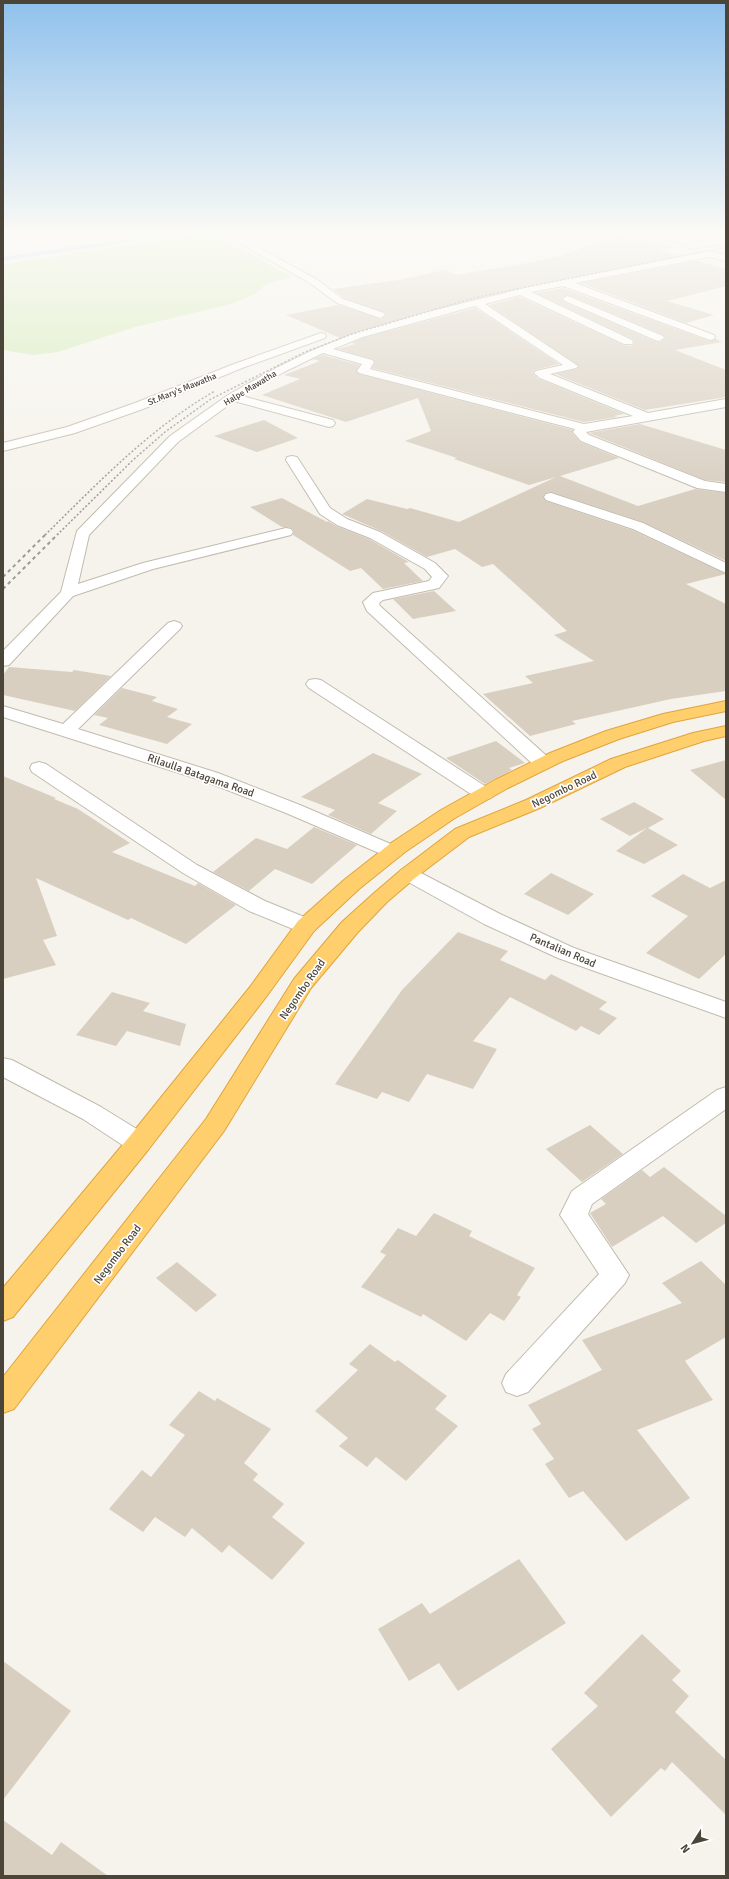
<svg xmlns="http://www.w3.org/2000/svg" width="729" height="1879" viewBox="0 0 729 1879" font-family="Signika,sans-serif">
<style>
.green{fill:#d2eab5}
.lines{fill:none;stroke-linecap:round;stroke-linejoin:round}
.stream{stroke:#a9d4f2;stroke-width:4}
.building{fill:#d8cfc1;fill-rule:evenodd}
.minor-casing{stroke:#c2bbae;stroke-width:2}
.highway-casing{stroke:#e0a43c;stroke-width:2}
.minor{fill:#fff;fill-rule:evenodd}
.highway{fill:#ffcf6e;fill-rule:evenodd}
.rail-far1{stroke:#9a9a9a;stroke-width:1.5;stroke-dasharray:2 2;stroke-linecap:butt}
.rail{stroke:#9a9a9a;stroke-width:2;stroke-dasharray:3.5 3.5;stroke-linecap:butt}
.labels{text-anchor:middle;stroke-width:3.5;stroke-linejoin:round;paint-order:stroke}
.far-street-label{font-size:9px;fill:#4b4439;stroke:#fff}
.street-label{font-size:11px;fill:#4b4439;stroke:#fff}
</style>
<rect width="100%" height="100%" fill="#f6f3ec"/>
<path class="green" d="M206,233H212L292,277L266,284L255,294L231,304L135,327L58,352L33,355L3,350V264Z"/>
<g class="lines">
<path class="stream" d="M3,259L177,233"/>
</g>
<path class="building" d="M617,235L674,247L660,250L678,256L537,284L427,311L355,332L340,338L286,315L338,305L381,319L386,315L384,312L344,298L333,289L405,279H403L445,270L456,275L528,263L561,256Z
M697,261L726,269V286L667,301L714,315L686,323L581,283Z
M563,288L709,341L716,339L722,342L675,350L726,370V397L645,410L555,374L576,369L579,366L489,305L520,297L623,345L632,346L634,343L633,339L536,293ZM569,295L664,335L665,338L660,342L654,341L564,302L562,298Z
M475,308L559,364L535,370L532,373L539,379L624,414L614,416L618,417L584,422L372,368L375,362L372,359L338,349L355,344L352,343L363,338Z
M323,355L360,365L356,371L359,374L573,430L572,433L580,442L619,458L560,476L638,506L695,489L726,493V561L643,522L551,492L546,493L543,496L546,501L632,530L726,574L686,584L726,604V691L671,699L572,721L576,724L530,736L483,694L533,683L525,676L594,661L554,635L567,631L493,564L482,567L455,549L427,557L381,531L342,514L367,499L407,509L410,508L459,522L556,477L529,485L454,459L457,458L405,441L431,431L418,398L346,422L262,395L300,379L284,375L320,361L313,359Z
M264,420L298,438L257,452L214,436Z
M640,424L726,450V482L705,480L589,433Z
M282,498L327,522L328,521L336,526L369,539L409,562L404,563L423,581L383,589L361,568L350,571L293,535L294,531L291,528L282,527L250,507Z
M434,591L456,611L413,619L393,599Z
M9,667L72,672L74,670L111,676L75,711L3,695V675Z
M122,688L157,697L152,701L178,709L167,717L192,724L167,744L99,725L108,718L94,715Z
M496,741L525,763L509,768L512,770L485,784L446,758Z
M373,753L422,774L378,803L397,811L371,834L328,815L335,810L301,797Z
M726,760V800L690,770Z
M3,776L56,798L54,799L78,809L130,843L112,852L195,886L198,883L236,905L186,944L131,918L128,920L36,878L57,936L43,940L56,965L3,979Z
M634,802L664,819L648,828L678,845L644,864L616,851L647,828L630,836L600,819Z
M314,827L357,845L312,884L275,869L249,891L213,872L256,838L287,849Z
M551,873L594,894L568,915L524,894Z
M683,874L710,888L726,880V954L699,979L646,953L688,916L651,896Z
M458,932L508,951L500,960L545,980L551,974L607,1002L599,1009L617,1018L599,1035L581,1026L576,1031L510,997L473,1041L497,1049L473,1089L427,1074L409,1102L382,1092L377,1099L335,1084L402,990Z
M112,992L150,1003L143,1011L186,1024L180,1046L127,1031L116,1046L76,1035Z
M590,1125L623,1154L582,1182L546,1149Z
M664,1167L726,1216V1223L696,1243L663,1216L612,1247L590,1213L606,1204L601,1199L642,1170L650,1177Z
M434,1213L472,1231L469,1236L535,1268L517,1295L521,1297L504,1321L490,1313L466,1341L423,1314L421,1317L361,1287L386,1255L380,1252L398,1228L416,1236Z
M701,1261L726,1285V1337L685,1361L713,1400L637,1430L690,1498L626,1541L583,1491L569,1498L545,1464L554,1459L532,1429L541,1424L528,1405L602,1370L582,1340L682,1303L662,1283Z
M177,1262L217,1295L196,1312L156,1278Z
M370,1344L395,1362L398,1360L447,1396L435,1409L458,1426L406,1481L376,1457L367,1467L339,1446L348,1438L315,1411L358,1370L349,1364Z
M199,1391L215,1401L217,1398L271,1429L244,1463L258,1474L253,1480L284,1504L272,1517L305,1543L272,1580L229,1545L222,1553L192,1528L185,1537L155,1517L143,1532L109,1509L142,1470L151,1477L185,1435L169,1425Z
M519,1559L566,1623L458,1691L439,1663L409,1681L378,1629L422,1603L430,1614Z
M642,1634L681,1671L672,1680L689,1696L675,1712L726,1760V1815L672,1762L665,1771L661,1768L611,1817L551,1749L598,1706L584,1693Z
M3,1661L71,1711L3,1800Z
M3,1820L52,1855L61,1842L108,1876H3Z"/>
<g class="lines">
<defs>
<path id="minor" d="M222,233H232L316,279L343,299L384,313L385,315L380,318L337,303L310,283Z
M646,233H660L697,242L726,237V243L692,249L689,248L688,245L647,235Z
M709,251L726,255V261L709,257L575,283L714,335L715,337L714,339L710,340L563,286L531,292L632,340L633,342L632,344H624L520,295L485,304L578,366L576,368L550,374L648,413L726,399V407L586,432L589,435L705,481L726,484V492L697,488L581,441L573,432L575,429L359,373L357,371L362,364L323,353L284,372L242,396L333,420L335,423L333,426L329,427L234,401L178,442L89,535L78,584L143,563L286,528L291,529L293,532L291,535L153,569L73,596L9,665L3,666V651L61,592L77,531L170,436L228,395L276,368L311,351L355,333L427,312L537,285ZM475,306L563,365L536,371L534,373L540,378L633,416L584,424L370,369L374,362L372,360L333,349L363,337Z
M568,296L663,336L664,338L659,341L655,340L565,301L563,299L565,297Z
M321,333L325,334L326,336L325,338L242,368L143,409L75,433L3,451V443L67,427L135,403L234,364Z
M292,456L297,457L330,508L347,519L380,532L435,563L448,576L439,588L383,600L379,603L380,606L550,759L552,763L550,767L543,769L536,767L367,611L363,602L373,593L429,581L432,577L425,569L370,538L337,525L320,514L286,460L287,457Z
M551,493L643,523L726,563V573L633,529L546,500L544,497L546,494Z
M174,621L180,623L182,626L180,629L78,729L218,773L300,805L400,848L403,852L400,856L393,858L386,856L286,813L204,781L3,717V706L63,724L168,623Z
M315,679L321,680L491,790L494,794L491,798L484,800L477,798L309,688L306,684L309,680Z
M39,762L46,764L197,865L265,901L314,921L317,926L314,931L306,933L298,931L249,911L183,873L32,772L30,768L32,764Z
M408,868L415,870L500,914L574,948L726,1002V1018L558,958L484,924L401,878L398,874L401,870Z
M3,1058L12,1060L101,1107L148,1136L152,1143L148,1150L139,1152L130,1150L83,1119L3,1077Z
M726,1087V1109L592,1204L588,1214L629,1275L625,1283L528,1392L517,1396L506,1392L502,1383L506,1374L599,1274L560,1215L572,1191L717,1090Z"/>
<path id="highway" d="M726,701V711L673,722L619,739L563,761L508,788L455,818L405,852L359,889L314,931L266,997L148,1150L13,1317L3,1321V1288L130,1136L250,987L298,921L344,880L391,843L441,810L495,780L550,753L606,731L663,714Z
M726,726V736L704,741L625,767L540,808L469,837L415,878L387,902L358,932L311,988L224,1131L14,1409L3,1413V1377L206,1119L294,979L342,922L373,894L401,870L455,829L526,800L611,759L693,733Z"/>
</defs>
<use href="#minor" class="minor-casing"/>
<use href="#highway" class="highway-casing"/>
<use href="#minor" class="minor"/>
<use href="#highway" class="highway"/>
<path class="rail-far1" d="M45,535C98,483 150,428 215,391
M57,535L133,460L165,432L211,399L305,352L352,334L477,297L726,247"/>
<path class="rail" d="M3,577L46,534
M3,589L58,534"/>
</g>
<linearGradient id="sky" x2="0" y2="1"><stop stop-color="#8fc1ec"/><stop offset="0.47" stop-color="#fbfaf6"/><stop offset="1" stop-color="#fbfaf6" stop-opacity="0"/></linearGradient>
<rect width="729" height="496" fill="url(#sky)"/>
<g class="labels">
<g class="far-street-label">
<text transform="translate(250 388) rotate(-31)" y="3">Halpe Mawatha</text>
<text transform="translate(182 389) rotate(-22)" y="3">St.Mary's Mawatha</text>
</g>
<g class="street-label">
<text transform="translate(201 775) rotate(19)" y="4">Rilaulla Batagama Road</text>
<text transform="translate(564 789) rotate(-26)" y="4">Negombo Road</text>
<text transform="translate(563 950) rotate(23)" y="4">Pantalian Road</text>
<text transform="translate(302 989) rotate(-55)" y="4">Negombo Road</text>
<text transform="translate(117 1254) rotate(-53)" y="4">Negombo Road</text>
</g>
</g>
<rect width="729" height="1879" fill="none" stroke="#4b4439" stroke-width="8"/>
<g transform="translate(693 1843) rotate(234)" stroke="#ffffff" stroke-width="3" paint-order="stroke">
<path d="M0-3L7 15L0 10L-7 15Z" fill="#4b4439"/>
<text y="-6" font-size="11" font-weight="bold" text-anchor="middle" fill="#4b4439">N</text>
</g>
</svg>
